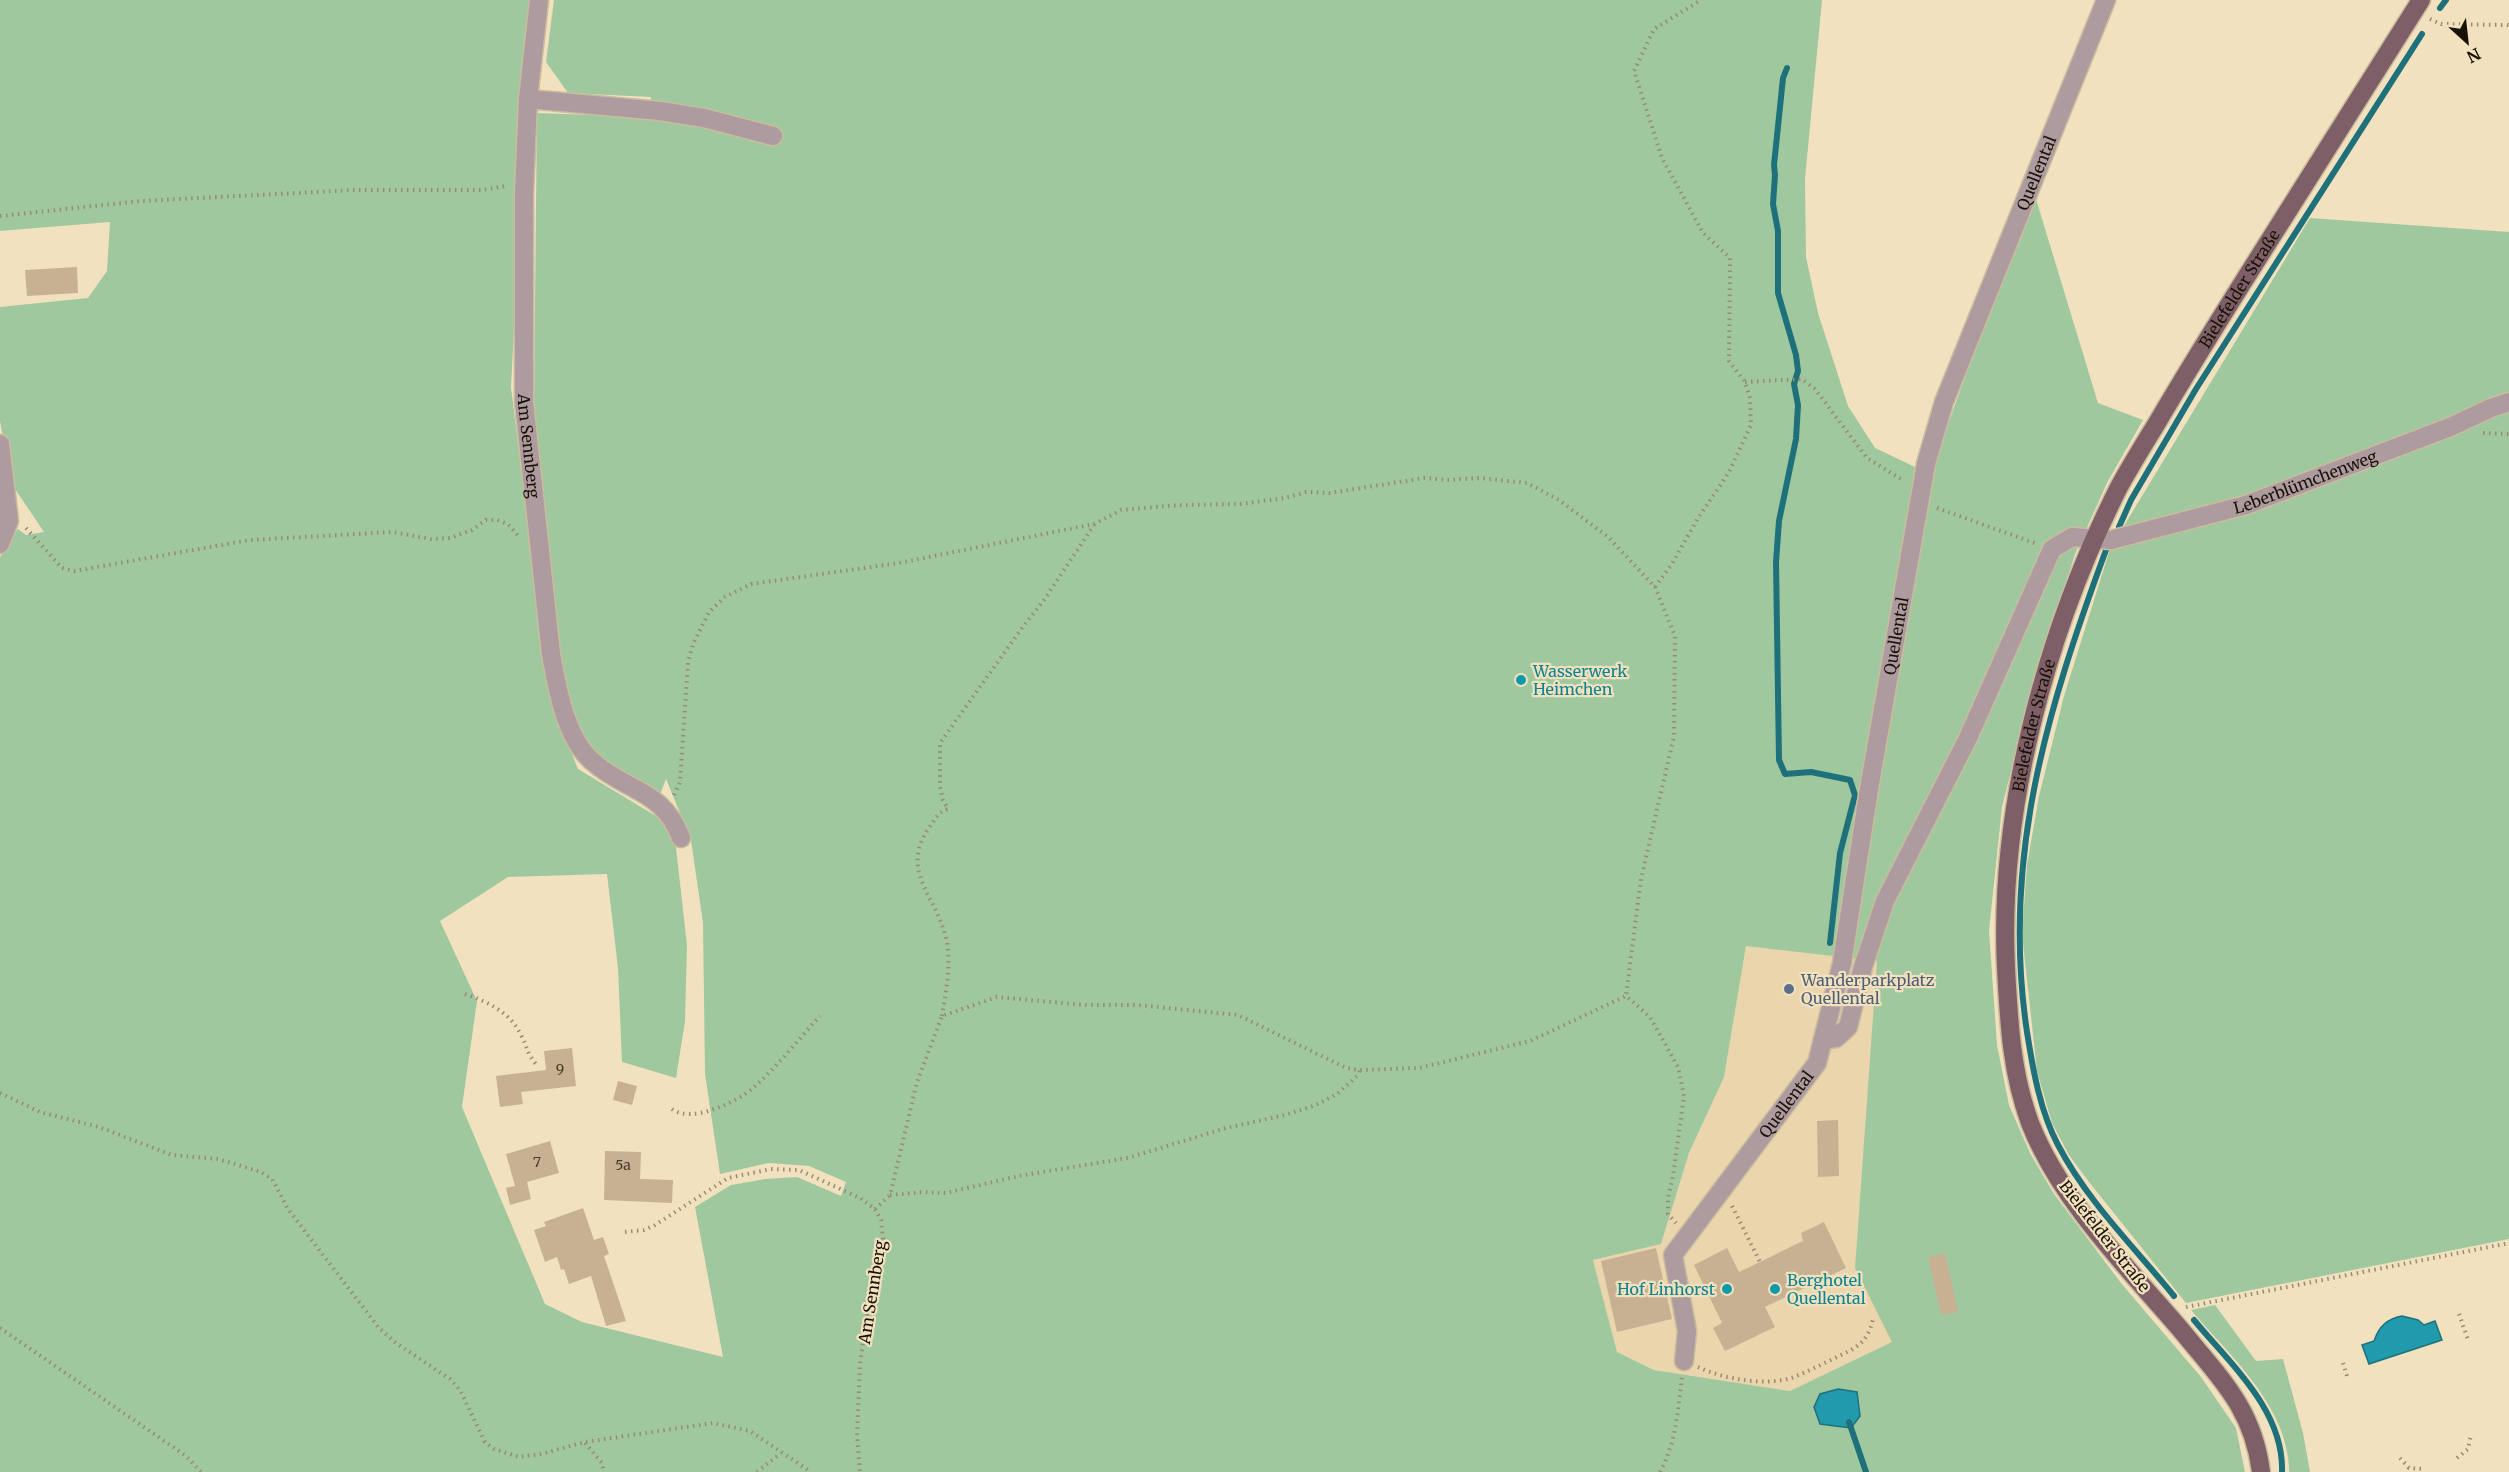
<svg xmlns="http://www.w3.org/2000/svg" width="2509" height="1472" viewBox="0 0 2509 1472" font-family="Merriweather,serif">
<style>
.built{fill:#ead5ac}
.green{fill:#a0c89f;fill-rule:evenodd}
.water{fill:#219aad;stroke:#1e717b;stroke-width:1.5}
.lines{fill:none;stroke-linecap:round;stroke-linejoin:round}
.stream{stroke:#1e717b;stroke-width:6}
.building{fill:#c8b193}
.minor-casing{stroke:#cbbc9e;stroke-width:21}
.major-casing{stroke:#cbbc9e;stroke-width:21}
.path{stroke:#978b72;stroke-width:4;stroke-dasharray:1.5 4.5;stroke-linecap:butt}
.minor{stroke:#ad9b9f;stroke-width:18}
.major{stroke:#7e5f67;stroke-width:18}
.culture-dot{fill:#0f9aa8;stroke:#f2e1bf;stroke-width:2}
.service-dot{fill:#5c6f8a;stroke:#f2e1bf;stroke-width:2}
.labels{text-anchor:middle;stroke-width:4.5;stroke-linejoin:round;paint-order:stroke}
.number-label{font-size:14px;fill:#443a29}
.street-label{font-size:16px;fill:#181206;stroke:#f2e1bf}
.culture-label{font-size:16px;fill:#0d838f;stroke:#f2e1bf;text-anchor:start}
.service-label{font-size:16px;fill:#4e5e75;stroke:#f2e1bf;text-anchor:start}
</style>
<rect width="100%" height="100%" fill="#f2e1bf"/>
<path class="built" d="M1746,946L1878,961L1855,1268L1893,1342L1790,1391L1655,1370L1617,1352L1593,1260L1661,1244L1689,1153L1724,1077Z"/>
<path class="green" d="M0,0H531L511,387L549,695L578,769L661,819L675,839L687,945L685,1021L676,1078L622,1062L618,968L607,874L508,877L440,921L477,1001L462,1107L545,1304L582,1322L723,1357L695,1207L731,1185L765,1179L797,1177L841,1196L846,1182L809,1166L769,1163L720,1174L705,1074L703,923L691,840L666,779L661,792L653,793L595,755L572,715L559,674L534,401L537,113L649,117L651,97L568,93L546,62L554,0H1822L1805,179L1806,257L1818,313L1848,406L1875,448L1930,474L2002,275L2036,199L2098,403L2143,420L2108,481L2075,554L2033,684L2002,807L1989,931L1997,1045L2009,1105L2030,1153L2054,1194L2121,1283L2201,1377L2236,1428L2245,1472H0V557L18,529L26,535L44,532L11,483L0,421V307L88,298L107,271L110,222L0,231ZM1746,946L1877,961L1855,1268L1892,1342L1790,1391L1654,1370L1617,1352L1593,1260L1661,1244L1689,1153L1724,1077Z
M2310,218L2509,232V1239L2186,1303L2089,1182L2069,1155L2052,1123L2037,1071L2022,934L2027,865L2039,796L2064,696L2110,549Z
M2215,1305L2256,1361L2283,1359L2303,1433L2310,1472H2289C2289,1407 2230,1356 2191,1310Z"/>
<path class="water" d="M2402,1316L2418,1320L2424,1325L2435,1321L2442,1340L2369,1364L2362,1345L2374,1341C2379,1326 2387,1319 2402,1316Z
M1838,1389L1857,1392L1860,1416L1851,1428L1820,1424L1814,1407L1820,1394Z"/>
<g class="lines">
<path class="stream" d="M2440,8L2446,0
M1787,68L1783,78L1774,165L1775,175L1773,204L1778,231V293L1796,355L1798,371L1794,384L1798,405L1796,439L1779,521L1776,562L1779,760L1785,774L1811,772L1850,780L1855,795L1840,853L1830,943
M2119,527L2131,500L2196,389L2422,34
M2106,550C2047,710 2001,859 2027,1032C2033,1070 2040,1111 2058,1145C2087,1201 2135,1248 2174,1296
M2194,1320C2230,1364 2284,1410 2282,1472
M1849,1422L1866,1472"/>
</g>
<path class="building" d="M77,267L78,293L27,296L25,270Z
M572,1048L576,1086L521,1092L523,1104L500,1107L496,1076L546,1070L544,1051Z
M618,1081L637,1086L632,1105L613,1100Z
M1838,1120L1839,1176L1818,1177L1817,1121Z
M550,1141L559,1173L527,1182L531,1199L510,1205L506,1188L519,1185L515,1186L506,1154Z
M605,1151L641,1152L640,1179L673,1180L672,1203L604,1200Z
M583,1208L594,1240L603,1237L609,1254L604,1256L626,1321L606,1326L591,1276L569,1284L564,1269L561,1270L557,1257L545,1262L534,1230L546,1226L544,1222Z
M1824,1222L1846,1268L1765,1307L1775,1327L1725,1351L1713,1328L1722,1323L1694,1265L1727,1248L1739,1272L1803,1241L1801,1233Z
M1656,1248L1672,1319L1617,1332L1601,1261Z
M1945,1253L1958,1312L1941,1315L1928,1257Z"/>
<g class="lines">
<defs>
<g id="minor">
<path id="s1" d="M539,0L528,99L524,192V402L551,654C557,687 565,737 592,761C626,792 663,789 681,838"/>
<path d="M528,99L660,111L704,118L773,136"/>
<path d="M0,444L9,521L0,544"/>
<path id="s2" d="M1823,1040L1836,1038L1848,1027L1863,967L1885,901L1968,738L2052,549L2072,537L2111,540L2246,505L2450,427L2491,408L2509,402"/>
<path id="s3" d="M1684,1361L1687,1331L1673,1255L1817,1063L1842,963L1870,783L1926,464L1944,402L2106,0"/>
</g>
<g id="major">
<path id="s4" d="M2261,1472C2253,1408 2220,1378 2181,1330C2128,1268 2060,1200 2030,1123C2011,1071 2009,1022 2006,968C1998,808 2047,630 2119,487C2131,465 2144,444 2157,423C2189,368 2223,314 2257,260C2312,173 2366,86 2421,0"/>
</g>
</defs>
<use href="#minor" class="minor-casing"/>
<use href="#major" class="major-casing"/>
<path class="path" d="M2430,19L2441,24L2509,25
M0,216L141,201L354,190H481L506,186
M1745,382L1802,379L1815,389L1867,458L1904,481
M2483,433L2509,434
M1937,508L2037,544
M26,528L62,568L74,571L250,540L392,532L431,539L450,538L472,530L486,520H497L508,524L519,537
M1655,587L1672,564L1698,518L1728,474L1751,425L1750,398L1745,382L1729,361L1730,258L1703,233L1662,158L1634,71L1654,29L1701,0
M674,795L680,782L688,663L693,644L709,612L725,597L751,584L899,563L1094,524L1121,510L1179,505L1240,504L1285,498L1306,492L1330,493L1424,478L1449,480L1480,478L1527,483L1559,500L1608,537L1655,587L1675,636L1674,736L1641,879L1626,996
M465,994C488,1002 510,1012 521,1035C528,1048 526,1052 536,1064
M942,1016C946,990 952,964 946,938C937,897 899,871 929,828C935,819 938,812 948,809L943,800L940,786V743L1022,628L1044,600L1094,525
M0,1093L40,1112L99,1127L172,1155L218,1159L261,1172L272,1179L288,1209L379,1328L396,1343L450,1379L460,1390L485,1442L494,1449L519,1457L541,1454L585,1442L713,1423L750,1431L811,1472
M672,1109C691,1124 737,1102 753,1088C777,1067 798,1040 820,1016
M890,1195L923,1192L946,1193L1018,1176L1128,1158L1226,1128L1285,1115L1316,1105L1337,1094L1357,1076L1360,1070
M1732,1206L1760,1262
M875,1209L890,1195L917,1082L942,1016L997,997L1084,1005H1138L1238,1015L1346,1068L1360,1070L1419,1068L1530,1041L1626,996L1650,1017L1678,1067L1684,1096L1673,1176L1668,1198V1214L1676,1223
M625,1232L644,1230L655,1225L728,1178L771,1169L799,1170L860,1198L875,1209L881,1220L883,1239L869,1301L860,1364L857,1434L860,1472
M2186,1307L2509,1243
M2459,1314L2468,1340
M0,1328L186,1456L201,1472
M2343,1363L2348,1379
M1698,1367C1724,1379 1766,1387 1794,1377C1807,1372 1820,1365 1833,1359C1855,1348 1867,1345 1873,1319
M585,1443L602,1463L604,1472
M2400,1458L2409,1468L2424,1469
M2457,1458L2468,1449L2471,1435
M757,1472L781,1453
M1660,1472C1676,1443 1678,1410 1682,1377"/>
<use href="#minor" class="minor"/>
<use href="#major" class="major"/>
</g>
<g class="culture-dot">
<circle cx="1521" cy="680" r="6"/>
<circle cx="1727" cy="1289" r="6"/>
<circle cx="1775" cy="1289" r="6"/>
</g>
<circle class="service-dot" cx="1789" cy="989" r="6"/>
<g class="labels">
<g class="number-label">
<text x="560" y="1074">9</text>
<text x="537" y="1167">7</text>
<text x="623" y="1170">5a</text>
</g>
<g class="street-label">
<text dy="6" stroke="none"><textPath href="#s3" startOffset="1268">Quellental</textPath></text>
<text dy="6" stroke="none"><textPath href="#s4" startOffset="1312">Bielefelder Straße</textPath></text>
<text dy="6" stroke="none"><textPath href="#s1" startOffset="447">Am Sennberg</textPath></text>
<text dy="6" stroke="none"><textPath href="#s2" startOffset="816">Leberblümchenweg</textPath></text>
<text dy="6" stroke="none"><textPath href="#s3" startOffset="782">Quellental</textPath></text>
<text dy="6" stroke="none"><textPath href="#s4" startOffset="826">Bielefelder Straße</textPath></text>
<text dy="6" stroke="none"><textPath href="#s3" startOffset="296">Quellental</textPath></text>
<text transform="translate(2105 1236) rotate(52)" y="6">Bielefelder Straße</text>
<text transform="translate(872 1292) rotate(-81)" y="6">Am Sennberg</text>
</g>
<g class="culture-label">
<text x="1533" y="677">Wasserwerk<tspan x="1533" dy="18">Heimchen</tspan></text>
<text x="1787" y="1286">Berghotel<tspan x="1787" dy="18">Quellental</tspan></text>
<text x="1715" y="1295" text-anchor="end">Hof Linhorst</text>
</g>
<g class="service-label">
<text x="1801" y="986">Wanderparkplatz<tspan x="1801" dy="18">Quellental</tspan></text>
</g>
</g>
<g transform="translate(2467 42) rotate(153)" stroke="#f2e1bf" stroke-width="4.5" paint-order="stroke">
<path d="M0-4.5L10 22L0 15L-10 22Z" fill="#181206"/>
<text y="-9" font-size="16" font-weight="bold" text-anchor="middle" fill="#181206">N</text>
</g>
</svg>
